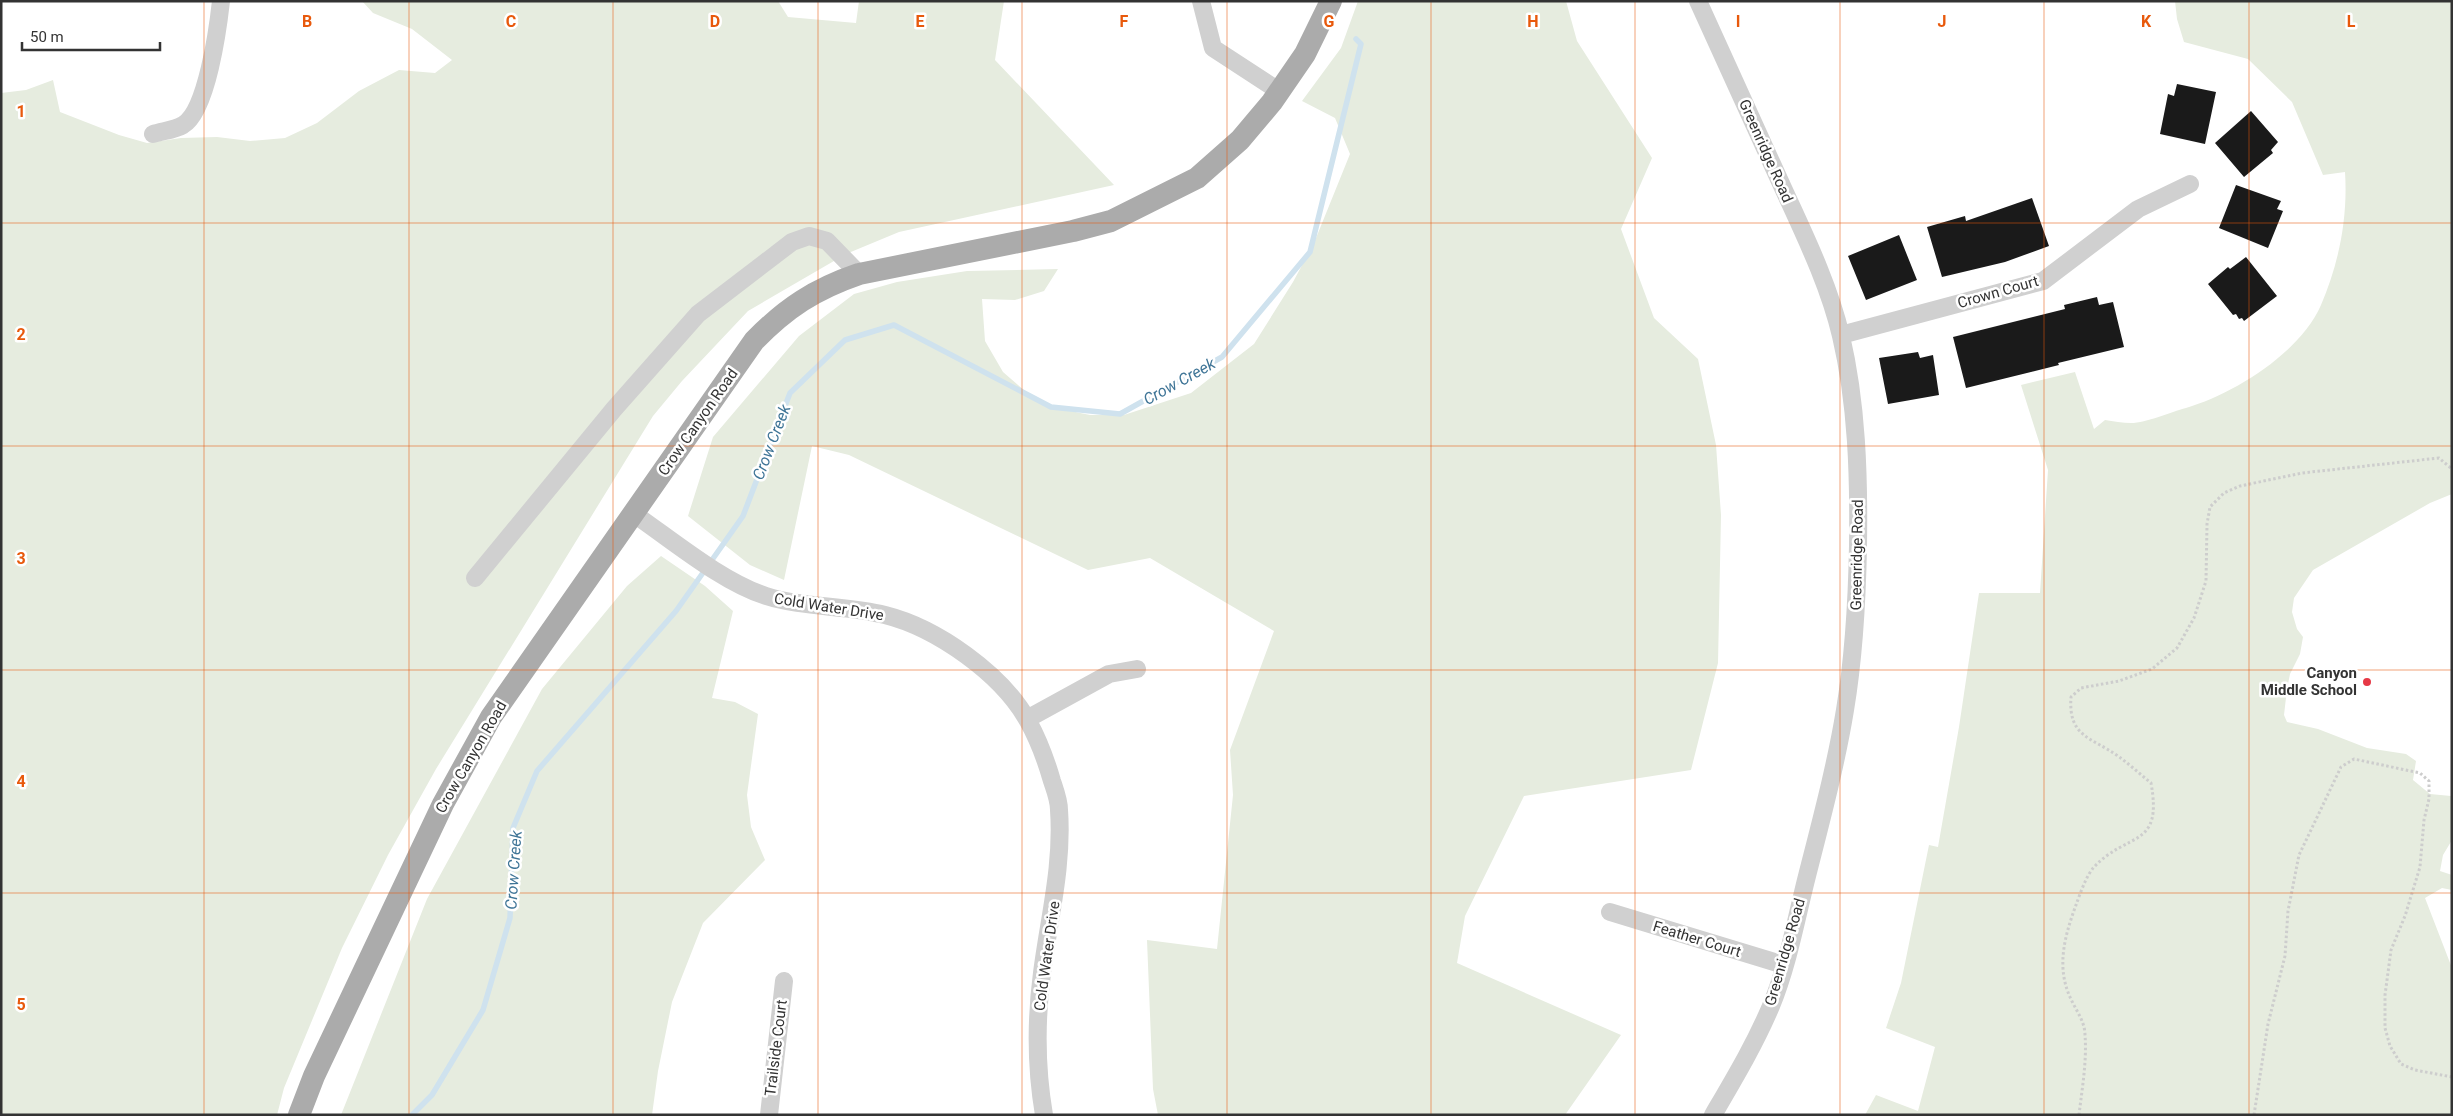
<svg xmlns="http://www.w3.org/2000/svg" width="2453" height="1116" viewBox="0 0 2453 1116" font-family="Roboto,sans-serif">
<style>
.green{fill:#e6ecdf}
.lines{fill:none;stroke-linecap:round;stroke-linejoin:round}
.stream{stroke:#cfe2ee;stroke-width:5.5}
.building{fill:#1a1a1a}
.path{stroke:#cdcdcd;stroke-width:3;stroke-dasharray:2.5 2.5;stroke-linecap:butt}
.minor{stroke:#d0d0d0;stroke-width:18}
.major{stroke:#ababab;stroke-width:22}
.grid{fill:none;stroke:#e8590c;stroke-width:1;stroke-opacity:0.55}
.poi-dot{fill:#e63946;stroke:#fff;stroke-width:2}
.labels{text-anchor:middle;stroke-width:5;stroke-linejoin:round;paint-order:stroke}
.street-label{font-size:15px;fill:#333;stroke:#fff}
.poi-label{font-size:15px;font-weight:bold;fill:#333;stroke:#fff;text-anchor:end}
.water-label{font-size:16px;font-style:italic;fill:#3f7597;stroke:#fff}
.grid-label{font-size:16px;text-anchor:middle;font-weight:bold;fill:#e8590c;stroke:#fff;stroke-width:5;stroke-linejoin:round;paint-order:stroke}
</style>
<rect width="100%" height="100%" fill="#fff"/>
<path class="green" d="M362,1H778L788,17L856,23L859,1H1004L995,60L1114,185L899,232L846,254L748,311L682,381L653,416L436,769L388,855L342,948L284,1088L277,1115H1V93L26,90L53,80L60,112L119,135L147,143L181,138L217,137L250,141L285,138L317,123L359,91L399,70L435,73L452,60L412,29L373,13Z
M1358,1H1566L1577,41L1652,158L1621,229L1654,318L1698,359L1716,445L1721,515L1718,663L1691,770L1524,796L1465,916L1457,963L1621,1035L1565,1115H1158L1153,1089L1147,940L1217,949L1233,795L1230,750L1274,631L1150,558L1088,570L849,455L812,446L784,580L750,565L688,516L713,437L799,336L854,294L897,282L967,271L1058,269L1044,291L1015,300L982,299L985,341L1003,372L1034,399L1056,408L1090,415H1124L1191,393L1254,344L1293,282L1314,243L1350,154L1335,118L1302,101L1341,48Z
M2175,1H2452V494L2430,503L2313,570L2294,598L2292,612L2297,629L2303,637L2300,654L2290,674L2287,689L2284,715L2287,722L2318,729L2367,748L2406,754L2416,761L2413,780L2430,794L2451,796L2452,840L2443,855L2440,871L2452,875V890L2442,888L2425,898L2452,968V1115H1865L1876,1095L1918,1111L1935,1047L1886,1028L1901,983L1929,845L1938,847L1959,727L1979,593H2040L2048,470L2021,385L2075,372L2094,429L2105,420C2113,421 2123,423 2131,423C2146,423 2171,412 2186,408C2234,394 2300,353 2321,305C2339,263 2348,218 2345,172L2323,175L2292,102L2248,59L2184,42L2177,19Z
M661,556L705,586L733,611L712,698L735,702L758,714L747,795L751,827L765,860L703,923L672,1002L658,1071L652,1115H341L427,899L542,689L627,586Z"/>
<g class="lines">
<path class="stream" d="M412,1115L432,1095L483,1010L510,918L513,828L537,771L676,611L743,516L790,393L845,340L894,325L1051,407L1120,414L1222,357L1310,252L1361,44L1356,39"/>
</g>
<path class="building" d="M2177,84L2216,92L2205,144L2160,134L2168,94L2174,96Z
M2251,111L2278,142L2271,150L2273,153L2244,177L2215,143Z
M2236,185L2281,201L2277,209L2283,211L2268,248L2219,228Z
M2032,198L2049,246L2005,262L1942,277L1927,227L1965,216L1966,221Z
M1899,235L1917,280L1866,300L1848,256Z
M2246,257L2277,296L2244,321L2242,318L2239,319L2236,314L2233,315L2208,284L2228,267L2230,269Z
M2097,297L2099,305L2113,302L2124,347L2058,363L2059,365L1966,388L1953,337L2065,309L2064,305Z
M1918,352L1920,358L1933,355L1939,395L1888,404L1879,358Z"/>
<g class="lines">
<path class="path" d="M2079,1115C2082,1089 2087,1061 2085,1035C2085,1021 2075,1009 2070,997C2056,966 2065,935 2076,905C2080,894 2086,876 2094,867C2128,831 2163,849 2151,783C2140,774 2129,764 2118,756C2091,737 2068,737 2071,697L2081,688L2119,681L2152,669L2177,648L2194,618L2206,581L2207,524L2210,507L2224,493L2240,486L2302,473L2439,458L2452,469
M2254,1115L2268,1024L2285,956L2288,911L2299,855L2341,767L2354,759L2420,773L2429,781V799L2424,820L2420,867L2405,916L2391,950L2385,995V1028L2390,1046L2401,1064L2415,1070L2452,1077"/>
<path class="minor" d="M1201,1L1213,48L1279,91
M1698,1C1727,64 1755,126 1783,188C1805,236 1829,285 1841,336C1857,404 1859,476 1858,546C1857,601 1854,656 1845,710C1836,765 1821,821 1807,876C1796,919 1788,965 1771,1006C1755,1044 1734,1079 1713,1115
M153,134C162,131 175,130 183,125C207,111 218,28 221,1
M1841,335L2043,281L2138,209L2190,184
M634,514C672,540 722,582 766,596C804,608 846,605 885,615C937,628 1002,674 1028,721C1038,739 1046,760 1052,781C1055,790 1059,800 1059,810C1063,866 1049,918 1042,973C1036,1019 1036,1068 1044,1115
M475,578L614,409L698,314L792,242L809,236L827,241L859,274
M1027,719L1109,674L1137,669
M1610,912L1784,965
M769,1115L784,981"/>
<path class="major" d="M299,1115L314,1076L443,804L491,717L754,341C786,308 815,289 859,274L1073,231L1111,221L1197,178L1240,140L1272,102L1305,54L1331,1"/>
</g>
<path class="grid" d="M204,1V1115M409,1V1115M613,1V1115M818,1V1115M1022,1V1115M1227,1V1115M1431,1V1115M1635,1V1115M1840,1V1115M2044,1V1115M2249,1V1115M1,223H2452M1,446H2452M1,670H2452M1,893H2452"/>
<circle class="poi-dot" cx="2367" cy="682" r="5"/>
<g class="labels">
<g class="street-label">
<text transform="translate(1766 151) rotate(66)" y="5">Greenridge Road</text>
<text transform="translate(1998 292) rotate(-16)" y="5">Crown Court</text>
<text transform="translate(698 422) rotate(-55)" y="5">Crow Canyon Road</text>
<text transform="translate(1857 555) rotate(-89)" y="5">Greenridge Road</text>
<text transform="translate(829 607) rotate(9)" y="5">Cold Water Drive</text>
<text transform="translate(471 757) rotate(-60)" y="5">Crow Canyon Road</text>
<text transform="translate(1697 939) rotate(17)" y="5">Feather Court</text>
<text transform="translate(1785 952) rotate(-74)" y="5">Greenridge Road</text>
<text transform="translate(1047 956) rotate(-82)" y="5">Cold Water Drive</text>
<text transform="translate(776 1048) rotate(-83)" y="5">Trailside Court</text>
</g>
<g class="poi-label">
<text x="2357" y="678">Canyon<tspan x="2357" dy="17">Middle School</tspan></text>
</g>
<g class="water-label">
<text transform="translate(1179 381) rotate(-29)" y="6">Crow Creek</text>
<text transform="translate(771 442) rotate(-69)" y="6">Crow Creek</text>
<text transform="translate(513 870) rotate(-86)" y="6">Crow Creek</text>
</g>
</g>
<g class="grid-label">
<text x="307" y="27">B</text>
<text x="511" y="27">C</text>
<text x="715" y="27">D</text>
<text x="920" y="27">E</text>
<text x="1124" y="27">F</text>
<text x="1329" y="27">G</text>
<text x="1533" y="27">H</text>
<text x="1738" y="27">I</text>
<text x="1942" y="27">J</text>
<text x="2146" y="27">K</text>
<text x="2351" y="27">L</text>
<text x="21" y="117">1</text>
<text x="21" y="340">2</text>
<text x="21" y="564">3</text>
<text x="21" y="787">4</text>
<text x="21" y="1010">5</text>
</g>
<rect width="2453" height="1116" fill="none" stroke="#333333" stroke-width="5"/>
<path d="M22 42v8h138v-8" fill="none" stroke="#333333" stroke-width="2.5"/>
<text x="30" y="42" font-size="15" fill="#333333" stroke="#ffffff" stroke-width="4" paint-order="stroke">50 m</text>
</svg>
